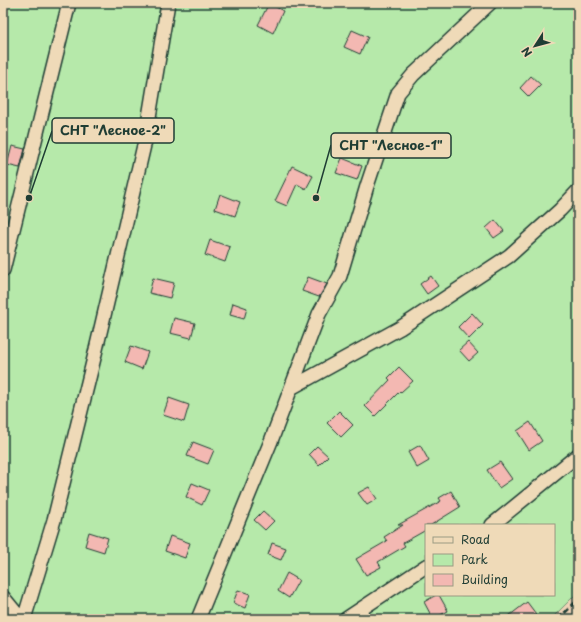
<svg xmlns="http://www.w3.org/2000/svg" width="581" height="622" viewBox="0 0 581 622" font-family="'Playpen Sans',sans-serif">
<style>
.green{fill:#b6e9aa;stroke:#6a936f;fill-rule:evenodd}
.building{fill:#f3b8b2;stroke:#1f3d34}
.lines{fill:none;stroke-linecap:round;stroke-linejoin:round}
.street-casing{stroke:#1f3d34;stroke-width:16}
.street{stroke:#efdab8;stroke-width:13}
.rail{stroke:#1f3d34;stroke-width:3;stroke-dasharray:6 3;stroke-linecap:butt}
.leader{fill:none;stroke:#1f3d34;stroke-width:1.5}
.callout-dot{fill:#1f3d34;stroke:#efdab8;stroke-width:1.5}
.callout{fill:#efdab8;stroke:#1f3d34;stroke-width:1.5}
.callout-label{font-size:13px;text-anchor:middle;font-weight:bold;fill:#1f3d34}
</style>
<rect width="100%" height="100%" fill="#f0d3b7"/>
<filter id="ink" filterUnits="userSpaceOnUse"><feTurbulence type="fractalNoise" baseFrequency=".025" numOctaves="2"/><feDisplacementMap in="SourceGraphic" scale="8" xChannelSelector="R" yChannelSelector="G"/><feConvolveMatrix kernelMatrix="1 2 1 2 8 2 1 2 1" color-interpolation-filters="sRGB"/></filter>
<g filter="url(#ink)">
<path class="green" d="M3,3H578V592L551,619H3ZM426,525H554V595H426Z"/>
<path class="building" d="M269,3L283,11L273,33L258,25Z
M352,30L368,37L360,54L344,47Z
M531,76L541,85L529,97L520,88Z
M12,146L25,149L20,168L7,165Z
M342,158L362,166L357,180L336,173Z
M292,166L313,176L306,189L297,184L287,206L275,201Z
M220,194L240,202L235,216L215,209Z
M495,220L504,231L494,238L486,228Z
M210,240L230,247L225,262L205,255Z
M431,276L438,286L427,294L420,284Z
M308,277L327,284L319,297L302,291Z
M153,278L174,283L170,298L149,293Z
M233,303L247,308L244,319L230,315Z
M472,313L483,325L469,339L458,327Z
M174,318L195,323L191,338L170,333Z
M468,342L478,353L469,361L459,350Z
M131,346L148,352L142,369L125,362Z
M399,367L413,381L401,392L400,391L375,416L365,406L390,380L388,378Z
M169,398L189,405L184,422L163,415Z
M339,411L353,425L341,437L327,423Z
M530,422L542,441L529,450L517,431Z
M193,442L214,450L208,464L187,456Z
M420,445L429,461L417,468L408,452Z
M317,446L328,456L319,465L309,454Z
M500,462L512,479L499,488L487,470Z
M192,483L209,490L202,505L186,497Z
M369,487L377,499L367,505L358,493Z
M451,491L460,507L431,525H426V530L403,543L405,546L378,562L381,567L366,575L356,559L387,541L384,537L403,525H398L441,501L439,498Z
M263,511L274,521L265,530L254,520Z
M89,532L108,538L104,552L85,546Z
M170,536L190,543L185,558L165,551Z
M272,543L286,548L281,560L268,555Z
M287,573L299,580L289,598L278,591Z
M238,590L250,594L245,608L233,603Z
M436,595H439L448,611L433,619L424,602Z
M527,602L536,614L530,619H505Z"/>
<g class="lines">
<defs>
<path id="street" d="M3,270L69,3
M291,388L400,328L509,256L560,210L578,191
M492,525L578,455
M3,597L21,619
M24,619L54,520L94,358L145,141L168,3
M198,619L271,441L319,314L340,276L367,186L398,93L413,75L490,3
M346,619L426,566"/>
</defs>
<use href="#street" class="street-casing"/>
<use href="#street" class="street"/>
<path class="rail" d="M558,619L578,600"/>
</g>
</g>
<path class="leader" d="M29 198L52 131M316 198L331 145"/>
<g class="callout-dot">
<circle cx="29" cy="198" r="4"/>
<circle cx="316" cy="198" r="4"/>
</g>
<g class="callout">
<rect x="52" y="118" width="122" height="25" rx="4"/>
<rect x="331" y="133" width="120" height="25" rx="4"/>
</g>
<g class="callout-label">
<text x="113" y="135">СНТ "Лесное-2"</text>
<text x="391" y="150">СНТ "Лесное-1"</text>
</g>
<rect width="581" height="622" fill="none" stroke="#efdab8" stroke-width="16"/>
<rect x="8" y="8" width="565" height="606" fill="none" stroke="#1f3d34" stroke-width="1.5" filter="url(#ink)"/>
<rect x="425" y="524" width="130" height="72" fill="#efdab8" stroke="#9c9b83"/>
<rect x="433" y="537" width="20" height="6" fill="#efdab8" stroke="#9c9b83"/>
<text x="461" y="544" font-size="12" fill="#1f3d34">Road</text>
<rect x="433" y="554" width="20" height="12" fill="#b6e9aa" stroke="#9c9b83"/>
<text x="461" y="564" font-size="12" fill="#1f3d34">Park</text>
<rect x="433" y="574" width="20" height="12" fill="#f3b8b2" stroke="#9c9b83"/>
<text x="461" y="584" font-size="12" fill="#1f3d34">Building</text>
<g transform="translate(535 46) rotate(234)" stroke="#efdab8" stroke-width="3" paint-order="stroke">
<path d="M0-3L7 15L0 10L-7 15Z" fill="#1f3d34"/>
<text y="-6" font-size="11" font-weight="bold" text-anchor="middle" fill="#1f3d34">N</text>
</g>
</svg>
